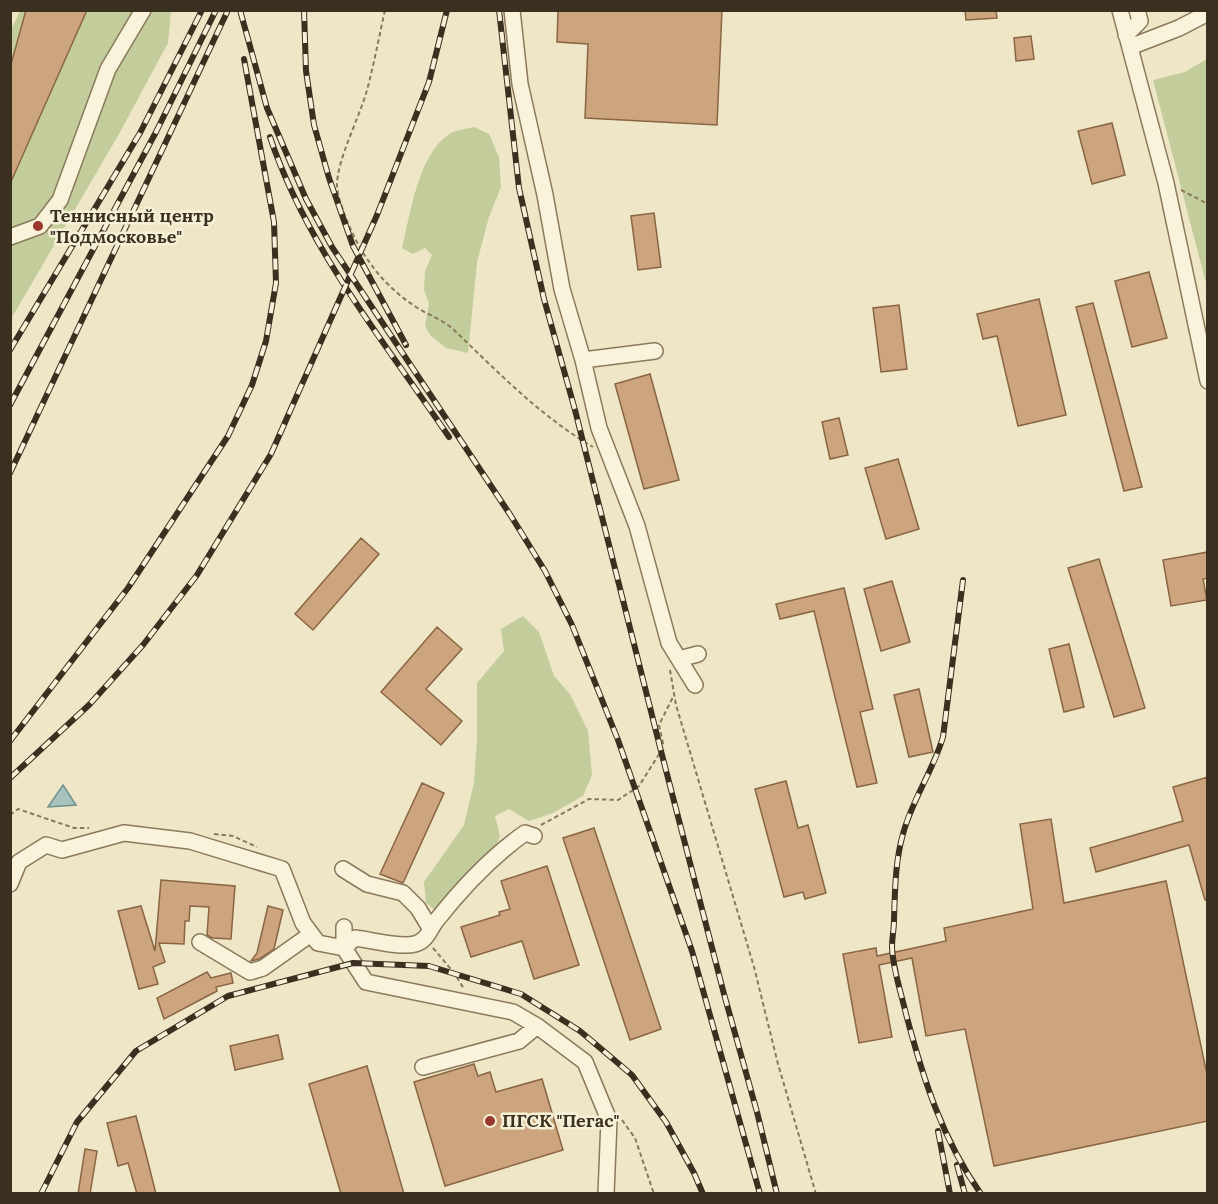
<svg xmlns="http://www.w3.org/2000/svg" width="1218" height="1204" viewBox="0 0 1218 1204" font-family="Lora,serif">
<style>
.green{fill:#c2cd9b}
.water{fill:#a8c2bd;stroke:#6f918c;stroke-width:1.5}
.building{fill:#cca57e;stroke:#896542;stroke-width:1.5}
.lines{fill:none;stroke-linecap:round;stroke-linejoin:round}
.minor-casing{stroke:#8a795c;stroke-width:18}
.path{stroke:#8a795c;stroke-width:2;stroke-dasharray:4.5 3;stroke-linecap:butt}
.minor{stroke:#f9f3db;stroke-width:15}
.rail-casing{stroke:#3b2f20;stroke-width:6}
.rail{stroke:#f6f0d7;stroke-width:4;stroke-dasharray:11;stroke-linecap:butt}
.poi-dot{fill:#99362d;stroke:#f6f0d7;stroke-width:2}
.labels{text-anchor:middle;stroke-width:5;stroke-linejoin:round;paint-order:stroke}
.poi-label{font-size:18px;font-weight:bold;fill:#3b2f20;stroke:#f6f0d7;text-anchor:start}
</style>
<rect width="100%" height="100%" fill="#eee6c7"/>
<path class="green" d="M20,11H171L168,43L119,134L11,319L10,32Z
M1207,59V287L1153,80L1185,72Z
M474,127L489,134L499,157L501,187L489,217L477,262L468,353L446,348L430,335L425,326L429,304L424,290L425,271L432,255L425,248L413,254L402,248C410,215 419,151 451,133C457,130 467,129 474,127Z
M523,616L539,632L554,676L570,694L588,731L592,775L583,796L553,813L529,821L509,809L495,816L500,836L495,850L436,911L426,903L424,882L464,825L474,783L477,740V683L504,651L501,629Z"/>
<path class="water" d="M63,785L76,805L48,807Z"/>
<path class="building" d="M26,10H87L10,184V68Z
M558,10H722L717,125L585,118L588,44L557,42Z
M965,10H996L997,18L966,20Z
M1031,36L1034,59L1016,61L1014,38Z
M1112,123L1125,175L1092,184L1078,131Z
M654,213L661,267L638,270L631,216Z
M1149,272L1167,338L1132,347L1115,281Z
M1039,299L1066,415L1018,426L997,336L983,339L977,314Z
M1093,303L1142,487L1124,491L1076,307Z
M899,305L907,369L881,372L873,308Z
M650,374L679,480L644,489L615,384Z
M839,418L848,455L830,459L822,422Z
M898,459L919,529L886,539L865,468Z
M361,538L379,554L313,630L295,614Z
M1208,552V578L1203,579L1207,600L1171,606L1163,560Z
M1099,559L1145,708L1114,717L1068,568Z
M892,581L910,642L881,651L864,589Z
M844,588L873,709L860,712L877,783L857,787L814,611L780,619L776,604Z
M437,627L462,649L426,689L462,721L441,745L381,692Z
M1069,644L1084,707L1064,712L1049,649Z
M919,689L933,752L909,757L894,695Z
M1208,777V900H1205L1189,845L1096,872L1090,848L1183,821L1173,787Z
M786,781L798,828L808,825L826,893L805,899L803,892L784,897L755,789Z
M422,783L444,793L403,883L380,874Z
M1051,819L1064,903L1166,881L1208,1079V1121L994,1166L965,1029L926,1036L912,958L879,965L892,1037L859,1043L843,954L876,948L877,956L946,941L944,928L1033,909L1020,824Z
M594,828L661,1029L630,1040L563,838Z
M547,866L579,965L534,979L522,941L471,957L461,927L500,915L499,912L510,909L501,881Z
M161,880L235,886L231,939L212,938L207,935L209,907L190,906L189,921H185L184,944L159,943L165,962L153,967L158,984L139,989L118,911L141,906L155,951Z
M268,906L283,910L274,949L259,959L251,961L257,953Z
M207,972L211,978L231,973L233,983L216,987L217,991L164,1019L157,998Z
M278,1035L283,1059L235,1070L230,1046Z
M474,1064L478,1076L490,1072L496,1092L542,1079L563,1150L445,1186L414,1082Z
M367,1066L404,1194H341L309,1084Z
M136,1116L147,1158L156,1194H137L128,1163L118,1166L107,1123Z
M85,1149L97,1151L90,1194H78Z"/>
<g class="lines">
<defs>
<path id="minor" d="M512,10L520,84L545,195L562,289L583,360L599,428L637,526L669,643L695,685
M1120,10L1166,183L1208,381
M1126,35L1140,21L1137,10
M1130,47L1179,28L1208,13
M10,237L40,226L60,200L108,69L143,10
M583,360L655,351
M679,659L698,654
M343,869L367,884L403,893L418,908L430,928
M10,884L19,862L46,845L62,850L124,833L190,841L282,869L303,923L318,943L344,948L366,982L513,1012L537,1026L585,1062L609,1120L606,1194
M344,927V948
M200,942L250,972L263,968L311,934
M344,948L355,938C372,940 400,948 415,944C427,941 430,929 436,921C462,888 491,857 525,833L534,836
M423,1067L519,1041L537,1026"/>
</defs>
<use href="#minor" class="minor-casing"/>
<path class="path" d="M385,10C379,37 374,64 367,90C360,116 337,160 337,185C337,194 342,207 345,216C360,254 381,284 416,307C428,315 444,320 455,331C498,372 540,416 593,447
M1181,190L1208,204
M670,670L676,705L754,967L778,1064L816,1194
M10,815L18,809L74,828H89
M541,825L589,799L618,800L639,786L661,751L663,743L659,725L674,695
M214,834L233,836L257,847
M433,948L455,974L464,989
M622,1120L635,1138L654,1194"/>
<use href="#minor" class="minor"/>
<defs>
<path id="rail" d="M240,10L267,108L306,199L332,247L511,516L545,571L572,625L618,740L692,951L760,1194
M304,10L306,71L314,125L329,178L353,246L406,345
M499,10L519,188L544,299L575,410L661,751L724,994L757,1112L777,1194
M270,137C307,248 384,341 449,437
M10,350L140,133L202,10
M10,405L156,132L216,10
M10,473L228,10
M963,580L943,737C933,771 912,800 903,834C895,862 895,891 894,920C894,929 892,938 892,947C893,970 901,992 906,1014C923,1078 942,1139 981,1194
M10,741L128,588L228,436L252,385L266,341L276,283L274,222L244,59
M10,778L89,705L143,645L197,575L271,454L377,215L429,82L447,10
M938,1131L950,1194
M957,1165L965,1194
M41,1194L77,1122L136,1051L228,996L353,963L429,966L521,994L580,1031L632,1075L666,1122L694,1173L703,1194"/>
</defs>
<use href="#rail" class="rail-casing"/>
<use href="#rail" class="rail"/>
</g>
<g class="poi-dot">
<circle cx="38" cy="226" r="6"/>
<circle cx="490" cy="1121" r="6"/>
</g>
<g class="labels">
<g class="poi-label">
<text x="50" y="222">Теннисный центр<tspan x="50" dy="21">"Подмосковье"</tspan></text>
<text x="502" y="1127">ПГСК "Пегас"</text>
</g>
</g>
<rect width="1218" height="1204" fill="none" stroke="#3b2f20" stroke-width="24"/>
</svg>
